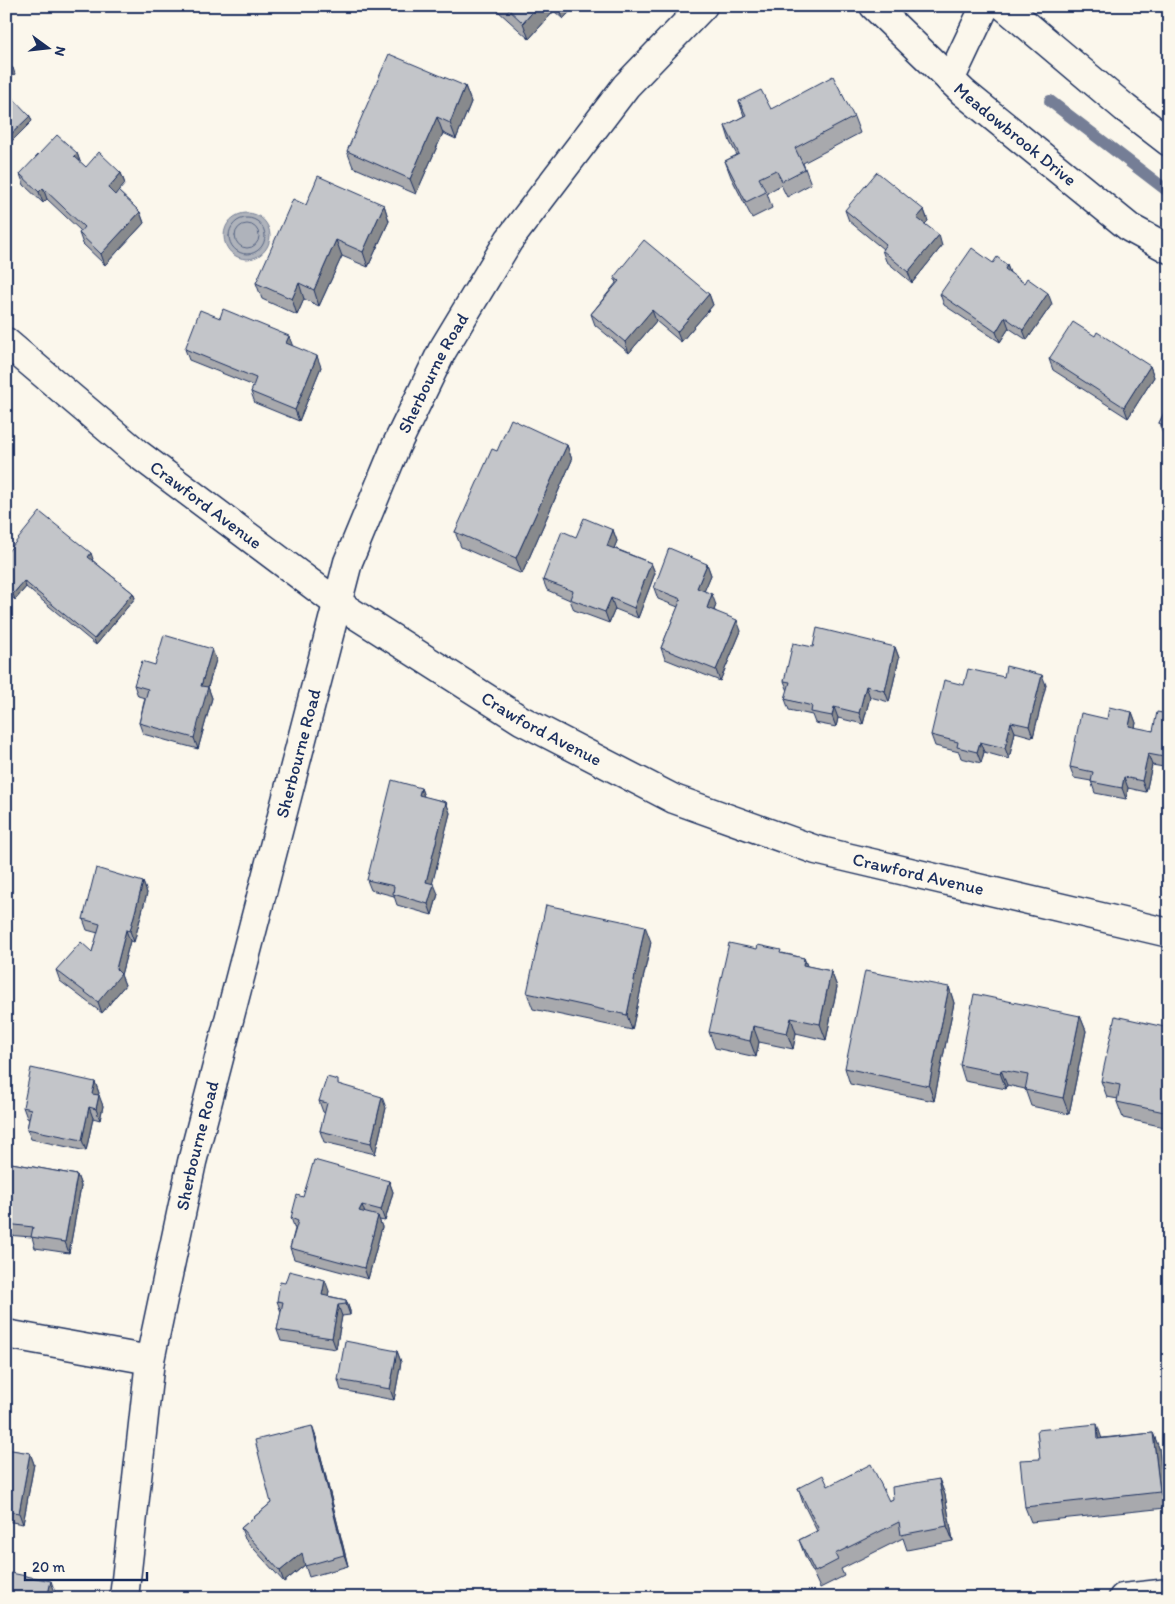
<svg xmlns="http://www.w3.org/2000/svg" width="1175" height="1604" viewBox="0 0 1175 1604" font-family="Itim,sans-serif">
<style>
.water{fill:#afb3bb;stroke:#747e96}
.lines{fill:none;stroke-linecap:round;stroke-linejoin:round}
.shore{stroke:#566483;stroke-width:1}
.stream{stroke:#747e96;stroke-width:12}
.street-casing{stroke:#1b2f5e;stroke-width:31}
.secondary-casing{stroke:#1b2f5e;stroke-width:31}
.street{stroke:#fbf7ec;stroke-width:28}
.secondary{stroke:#fbf7ec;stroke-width:28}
.wall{fill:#a8a9ad;stroke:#1b2f5e}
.shaded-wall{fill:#888a8d;stroke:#1b2f5e}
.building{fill:#c3c5c9;stroke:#1b2f5e}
.labels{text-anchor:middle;stroke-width:4;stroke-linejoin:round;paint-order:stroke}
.street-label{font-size:18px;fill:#1b2f5e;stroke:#fbf7ec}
</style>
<rect width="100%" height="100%" fill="#fbf7ec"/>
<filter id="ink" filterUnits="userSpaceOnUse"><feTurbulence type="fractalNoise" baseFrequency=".02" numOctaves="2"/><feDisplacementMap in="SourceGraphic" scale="10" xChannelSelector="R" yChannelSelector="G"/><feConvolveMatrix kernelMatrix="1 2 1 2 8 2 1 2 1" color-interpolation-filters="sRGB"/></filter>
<g filter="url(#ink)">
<path class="water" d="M224 236a23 23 0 1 1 46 0a23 23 0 1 1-46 0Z"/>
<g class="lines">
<path class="shore" d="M229 236a18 18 0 1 1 36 0a18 18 0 1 1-36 0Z
M235 236a12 12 0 1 1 24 0a12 12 0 1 1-24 0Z"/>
<path class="stream" d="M1050,101L1169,192"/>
<defs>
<g id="street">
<path d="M950,80L985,6"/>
<path id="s1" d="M6,342L138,454L337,603L521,720L674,799L816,850L1169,933"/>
<path d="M6,1334L150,1360"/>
<path id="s2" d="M124,1598L150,1360L192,1162L348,562L396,446L442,351L509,240L626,86L703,6"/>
<path d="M1123,1598L1169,1593"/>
</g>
<g id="secondary">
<path id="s3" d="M874,6L963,92L1130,228L1169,249"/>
<path d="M1004,6L1125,108L1169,142"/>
</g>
</defs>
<use href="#street" class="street-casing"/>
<use href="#secondary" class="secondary-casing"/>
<use href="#street" class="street"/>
<use href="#secondary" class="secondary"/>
</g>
<path class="wall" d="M497,6H575L563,19L554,11L529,39L498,11Z
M465,86L471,102L456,139L443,133L416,194L353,167L347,151Z
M739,101L771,109L854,117L860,133L803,163L811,184L787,197L781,185L767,193L772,208L752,218L731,177L725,161L737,155L730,142L725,126L744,116Z
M77,153L80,162L86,167L121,173L125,184L118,191L140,212L144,223L105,265L83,244L79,233L81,231L47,199L43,203L24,185L20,174Z
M306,205H384L389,221L368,267L342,256L319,306L304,299L297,315L262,299L256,283Z
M845,210H924L928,221L925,224L942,246L912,283L886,261L882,250L883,249L849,221Z
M993,263L1007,265L1010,273L1052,304L1027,340L1009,328L1000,342L944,305L940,294Z
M614,277L709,294L713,305L681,342L656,321L629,353L595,325L591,314L616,283Z
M293,346L321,367L299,421L255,403L251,392L254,386L189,360L185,349Z
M1049,359L1150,366L1154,377L1128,418L1053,370Z
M1169,403V437L1163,434L1159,423Z
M567,445L572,460L522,574L461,547L455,532L497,451Z
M613,530L617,541L614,548L651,563L655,573L638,618L615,609L609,623L574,610L570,600L547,590L543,580Z
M6,554L93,559L92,560L133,593L135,598L96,645L26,587L15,600L6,592Z
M707,564L711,575L704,591L716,605L714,610L741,631L720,681L665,659L661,648L678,607L658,599L654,588Z
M813,647H895L899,658L889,702L870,697L863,724L838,718L836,727L815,723L812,715L789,710L785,699L788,691L784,681Z
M216,660L208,687L212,698L198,749L143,734L139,723L145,698L138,696L134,685L155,665Z
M1004,677L1046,685L1033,737L1015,732L1009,759L984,752L981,763L961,758L959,752L935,746L931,735L964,685Z
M1132,712L1136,723L1135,728L1153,731L1169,714V768L1152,765L1146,792L1128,788L1126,799L1095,793L1091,781L1074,778L1070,767L1107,719Z
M421,788L424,797L446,802L450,813L432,883L438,894L432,915L397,905L394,896L371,890L367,880Z
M143,882L147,893L134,942L130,941L121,975L125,985L102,1013L60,981L56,970L92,952L98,933L87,930L83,919Z
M651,942L632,1030L533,1009L527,993Z
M782,953L804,958L807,966L831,971L837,987L826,1040L796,1033L793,1049L759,1042L756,1057L715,1048L709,1032Z
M949,987L954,1003L934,1101L850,1084L845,1068Z
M1080,1016L1086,1031L1069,1114L1031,1106L1025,1089L1007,1085L1006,1089L965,1081L960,1065Z
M1169,1028V1128L1123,1118L1117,1102L1118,1099L1107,1097L1101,1081Z
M95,1082L99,1093L98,1095L103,1106L100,1120L93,1118L86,1151L31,1139L27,1129L29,1119L27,1118L23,1107Z
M340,1085L386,1108L375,1154L324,1142L320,1131L325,1113L323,1112L319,1101Z
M6,1162L77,1175L81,1186L69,1253L35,1248L32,1237L6,1235Z
M389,1181L393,1192L385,1221L379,1220L382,1227L368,1279L294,1259L290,1248L295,1229L291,1218L303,1197Z
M329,1291L328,1296L346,1300L350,1311V1315L342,1316L336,1349L281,1341L277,1330L281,1312L277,1301Z
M397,1351L401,1362L394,1400L341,1390L338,1380Z
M1153,1433L1159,1448L1166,1508L1031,1522L1025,1507L1040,1459L1102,1438Z
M316,1437L348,1566L309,1577L305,1565L284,1582L245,1539L241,1528L271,1503Z
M6,1446L8,1450L30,1453L34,1464L23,1524L6,1521Z
M939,1479L945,1495L953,1541L907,1550L903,1538L841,1569L844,1576L820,1588L805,1556L799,1540L817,1531L803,1503L798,1488L828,1486L889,1501Z"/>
<path class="shaded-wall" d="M538,6H552L554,11L529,39L523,23Z
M559,6H575L563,19Z
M13,68L15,74L6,82V75Z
M465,86L471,102L456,139L450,123Z
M30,116L32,121L6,147V139Z
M437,117L443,133L416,194L410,179Z
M77,153L81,164L74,156Z
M121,173L125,184L112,199L108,188Z
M43,188L47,199L43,203L39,192Z
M384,205L389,221L368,267L363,252Z
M924,210L928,221L921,228L917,218Z
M140,212L144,223L105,265L101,254Z
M939,235L942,246L912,283L908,272Z
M336,240L342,256L319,306L314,290Z
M1007,265L1011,276L1005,269Z
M299,283L304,299L297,315L292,299Z
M1048,293L1052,304L1027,340L1023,330Z
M709,294L713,305L681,342L677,332Z
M652,310L656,321L629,353L625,342Z
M1005,317L1009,328L1000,342L996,332Z
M289,336L293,347L286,343Z
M317,356L321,367L299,421L295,410Z
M1150,366L1154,377L1128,418L1124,407Z
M567,445L572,460L522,574L516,558Z
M613,530L617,541L611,556L607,546Z
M91,553L93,559L90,562L88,557Z
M651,563L655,573L638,618L634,608Z
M707,564L711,575L701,599L697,588Z
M24,581L26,587L15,600L13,594Z
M133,593L135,598L96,645L94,639Z
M712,594L716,605L711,618L707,608Z
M611,598L615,609L609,623L605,612Z
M737,620L741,631L720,681L716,670Z
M895,647L899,658L889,702L885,691Z
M212,649L216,660L208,687L212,698L198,749L194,738L201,686Z
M1042,675L1046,685L1033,737L1029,726Z
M866,686L870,697L863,724L859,713Z
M834,707L838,718L836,727L832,716Z
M1132,712L1136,723L1133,737L1129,726Z
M1011,722L1015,732L1009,759L1005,748Z
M980,742L984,752L981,763L977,752Z
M1148,754L1152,765L1146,792L1142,781Z
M1124,777L1128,788L1126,799L1122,788Z
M421,788L425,799L419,795Z
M446,802L450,813L430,893L426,882Z
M143,882L147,893L134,942L130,931Z
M434,884L438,894L432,915L428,904Z
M645,926L651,942L632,1030L627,1015Z
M126,930L130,941L121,975L125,985L102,1013L98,1002L116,969Z
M804,958L810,974L803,965Z
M831,971L837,987L826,1040L820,1024Z
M949,987L954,1003L934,1101L929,1086Z
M1080,1016L1086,1031L1069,1114L1063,1098Z
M791,1018L796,1033L793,1049L787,1033Z
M753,1026L759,1042L756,1057L750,1041Z
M1001,1070L1007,1085L1006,1089L1000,1073Z
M95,1082L99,1093L96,1105L92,1094Z
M99,1095L103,1106L100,1120L96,1109Z
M382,1097L386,1108L375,1154L371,1143Z
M89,1107L93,1118L86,1151L82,1140Z
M77,1175L81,1186L69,1253L65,1242Z
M389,1181L393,1192L385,1221L381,1210Z
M362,1205L366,1216L359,1211Z
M378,1216L382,1227L368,1279L364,1268Z
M325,1280L329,1291L326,1306L322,1295Z
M346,1300L350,1311V1315L346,1304Z
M338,1305L342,1316L336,1349L332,1338Z
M397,1351L401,1362L394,1400L390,1389Z
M1097,1424L1102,1439H1098Z
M312,1426L316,1437L348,1566L344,1555Z
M1153,1433L1159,1448L1166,1508L1160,1492Z
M30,1453L34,1464L23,1524L19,1513Z
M939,1479L945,1495L953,1541L947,1526Z
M302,1553L306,1564L284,1582L280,1571Z
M51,1581L55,1592L53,1598H47Z"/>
<path class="building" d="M505,6H538L523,23Z
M389,54L465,86L450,123L437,117L410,179L347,151Z
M6,62L13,68L6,75Z
M833,76L854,117L795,148L805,169L782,181L776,170L759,178L766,192L746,202L725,161L739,154L725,126L746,115L739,101L761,90L771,109Z
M6,91L30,116L6,139Z
M57,135L77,153L74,156L86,167L99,152L121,173L108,188L115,195L118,191L140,212L101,254L79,233L84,227L43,188L39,192L20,174Z
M877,172L924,210L917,218L939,235L908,272L882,250L886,244L845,210Z
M318,176L384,205L363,252L336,240L314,290L299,283L292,299L256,283L293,199L306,205Z
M644,240L709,294L677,332L652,310L625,342L591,314L619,281L614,277Z
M972,248L993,263L997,257L1007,265L1005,269L1024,283L1027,278L1048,293L1023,330L1005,317L996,332L940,294Z
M223,309L289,336L286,343L317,356L295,410L251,392L256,378L185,349L200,310L220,318Z
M1073,322L1095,336L1097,332L1150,366L1124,407L1049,359Z
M1169,403V428L1159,423Z
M511,419L567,445L516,558L455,532L492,449L497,451Z
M40,512L91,553L88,557L133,593L94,639L24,581L13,594L6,588V554Z
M584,518L613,530L607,546L651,563L634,608L611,598L605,612L570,599L573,591L543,580L562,531L576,537Z
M669,548L707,564L697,588L712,594L707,608L737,620L716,670L661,648L681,599L654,588Z
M817,628L895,647L885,691L866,686L859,713L834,707L832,716L811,712L812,706L785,699L790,682L784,681L793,643L813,647Z
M164,635L212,649L201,686L208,687L194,738L139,723L148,689L134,685L142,661L155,665Z
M1006,666L1042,675L1029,726L1011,722L1005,748L980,742L977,752L957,747L958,742L931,735L944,680L964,685L968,669L1004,677Z
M1109,707L1132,712L1129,726L1153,731L1157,712L1169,714V758L1148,754L1142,781L1124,777L1122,788L1091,782L1093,772L1070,767L1081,713L1107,719Z
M392,780L421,788L419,795L446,802L426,882L434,884L428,904L393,894L394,886L367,880Z
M96,868L143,882L130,931L126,930L116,969L121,974L98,1002L56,970L81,942L92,952L100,924L83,919Z
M546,905L645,926L627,1015L527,993Z
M729,943L757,949L758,945L781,950L780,953L804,958L803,965L831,971L820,1024L791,1018L787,1033L753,1026L750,1041L709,1032Z
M865,971L949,987L929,1086L845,1068Z
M974,994L1080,1016L1063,1098L1025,1090L1028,1075L1001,1070L1000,1073L960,1065Z
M1115,1016L1169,1028V1113L1117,1102L1120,1085L1101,1081Z
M31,1068L95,1082L92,1094L99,1095L96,1109L89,1107L82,1140L27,1129L31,1109L23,1107Z
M327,1077L338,1080V1084L382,1097L371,1143L320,1131L327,1103L319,1101Z
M314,1160L389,1181L381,1210L362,1205L359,1211L378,1216L364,1268L290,1248L298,1221L291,1218L297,1195L303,1197Z
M6,1162L77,1175L65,1242L31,1237L33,1227L6,1224Z
M289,1271L325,1280L322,1295L346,1300V1304L338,1305L332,1338L277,1330L283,1302L277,1301L280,1282L285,1283Z
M345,1341L397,1351L390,1389L338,1380Z
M1097,1424L1098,1439L1153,1433L1160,1492L1025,1507L1020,1460L1040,1459L1037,1430Z
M312,1426L344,1555L305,1566L302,1553L280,1571L241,1528L271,1503L255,1440Z
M6,1449L30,1453L19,1513L6,1511Z
M871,1464L889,1501L893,1499L892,1487L939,1479L947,1526L901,1535L899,1522L835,1554L838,1560L815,1572L799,1540L819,1530L798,1488L823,1475L828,1486Z
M6,1572L51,1581L47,1598H6Z"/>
</g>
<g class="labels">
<g class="street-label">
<text dy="6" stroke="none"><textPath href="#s3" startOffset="191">Meadowbrook Drive</textPath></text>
<text dy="6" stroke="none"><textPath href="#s2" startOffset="1269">Sherbourne Road</textPath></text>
<text dy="6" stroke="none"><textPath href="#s1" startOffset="258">Crawford Avenue</textPath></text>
<text dy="6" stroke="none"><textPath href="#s1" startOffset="662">Crawford Avenue</textPath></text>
<text dy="6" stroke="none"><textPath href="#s2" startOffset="864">Sherbourne Road</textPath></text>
<text dy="6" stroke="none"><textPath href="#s1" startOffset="1068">Crawford Avenue</textPath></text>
<text dy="6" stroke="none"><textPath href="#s2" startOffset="459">Sherbourne Road</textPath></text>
</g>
</g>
<rect width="1175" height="1604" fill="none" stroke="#fbf7ec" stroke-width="25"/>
<rect x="12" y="12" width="1150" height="1579" fill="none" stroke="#1b2f5e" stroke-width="2" filter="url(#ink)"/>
<g transform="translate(48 48) rotate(105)" stroke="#fbf7ec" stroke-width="4" paint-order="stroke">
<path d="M0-4L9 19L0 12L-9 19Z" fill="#1b2f5e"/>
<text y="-8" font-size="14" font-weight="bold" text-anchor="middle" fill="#1b2f5e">N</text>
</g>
<path d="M25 1572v8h122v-8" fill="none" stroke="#1b2f5e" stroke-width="2.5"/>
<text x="32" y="1572" font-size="15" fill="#1b2f5e" stroke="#fbf7ec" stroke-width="4" paint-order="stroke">20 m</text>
</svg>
